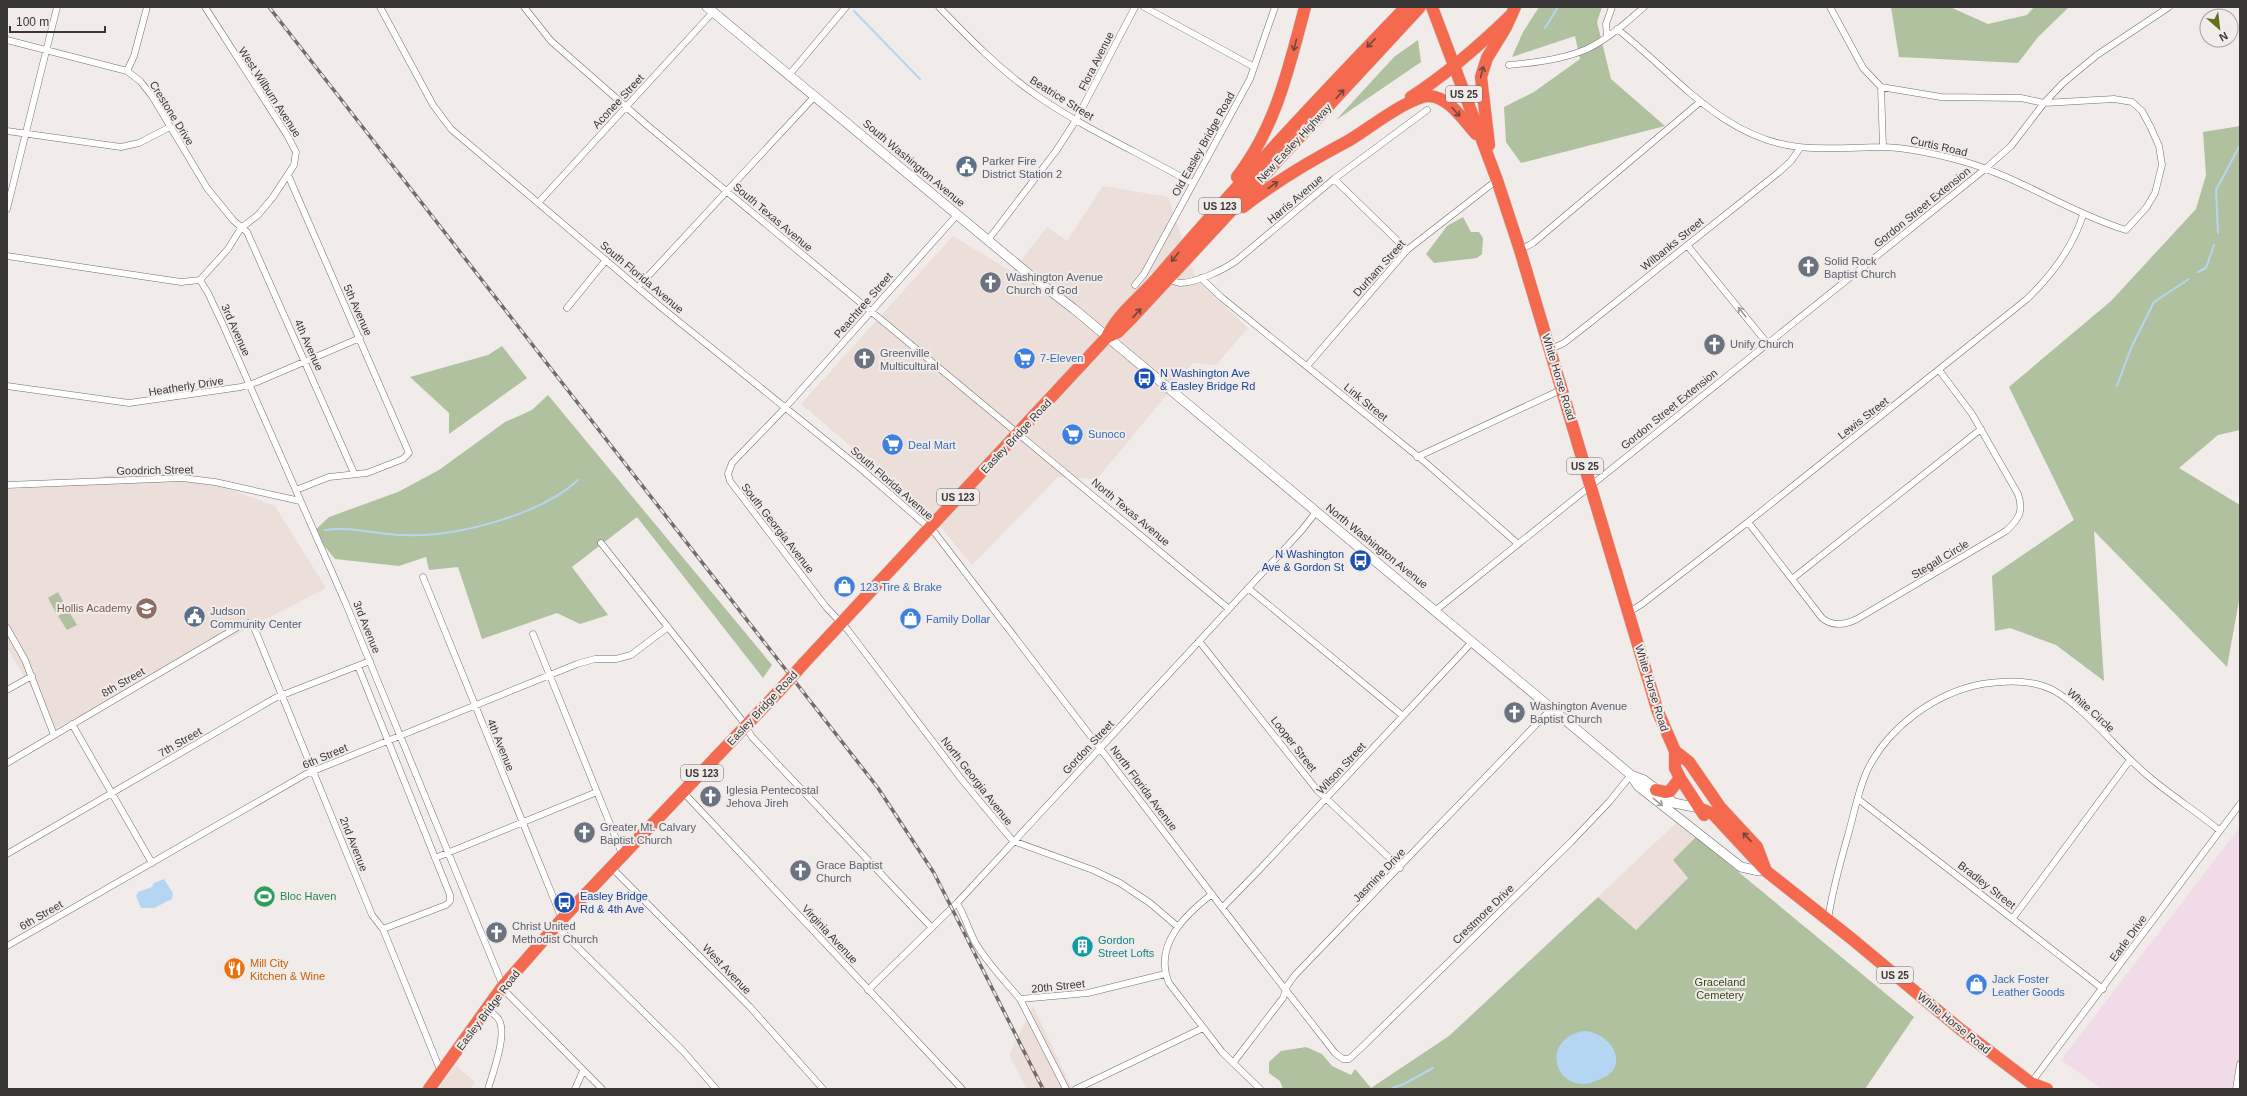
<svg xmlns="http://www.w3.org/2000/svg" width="2247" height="1096" viewBox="0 0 2247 1096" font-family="Helvetica,sans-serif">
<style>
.built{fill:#ecdfd9}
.industrial{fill:#f2dbe8}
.green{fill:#afc19f}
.water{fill:#b5d6f3}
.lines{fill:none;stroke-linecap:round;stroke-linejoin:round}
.stream{stroke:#b5d6f3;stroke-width:2}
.street-casing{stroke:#736e6c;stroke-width:7}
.secondary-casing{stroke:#736e6c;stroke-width:10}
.highway-casing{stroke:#c8c7c7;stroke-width:13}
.street{stroke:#fff;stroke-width:6}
.secondary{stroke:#fff;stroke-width:9}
.highway{stroke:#f56a4e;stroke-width:12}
.rail-casing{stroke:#706d6c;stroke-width:3.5}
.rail{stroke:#f1ebe9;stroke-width:2;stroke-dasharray:6;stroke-linecap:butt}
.highway-bridge-casing{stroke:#c8c7c7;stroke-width:13;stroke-linecap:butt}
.highway-bridge{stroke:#f56a4e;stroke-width:12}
.oneway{stroke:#71463d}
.oneway2{stroke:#9c9b9a}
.labels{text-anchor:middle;stroke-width:4;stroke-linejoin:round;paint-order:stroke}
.shield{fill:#f1ebe9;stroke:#706d6c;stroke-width:1}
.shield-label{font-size:10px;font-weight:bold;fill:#393736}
.street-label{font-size:11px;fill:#393736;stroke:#f1ebe9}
.service-label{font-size:11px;fill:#4e5e75;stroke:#f1ebe9;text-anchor:start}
.worship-label{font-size:11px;fill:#5b616d;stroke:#f1ebe9;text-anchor:start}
.shop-label{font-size:11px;fill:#366cbe;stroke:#f1ebe9;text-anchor:start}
.transit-label{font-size:11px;fill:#164399;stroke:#f1ebe9;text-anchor:start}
.education-label{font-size:11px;fill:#785e54;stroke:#f1ebe9;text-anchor:end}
.leisure-label{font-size:11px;fill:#27864d;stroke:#f1ebe9;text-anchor:start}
.culture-label{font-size:11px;fill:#0d838f;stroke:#f1ebe9;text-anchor:start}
.food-label{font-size:11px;fill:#c56008;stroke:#f1ebe9;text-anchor:start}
.park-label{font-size:11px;fill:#354d18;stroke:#f1ebe9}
</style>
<rect width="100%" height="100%" fill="#f1ebe9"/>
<path class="built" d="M1103,186L1168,197L1196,279L1248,328L1216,365L1193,363L1097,479L1058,477L972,565L929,513L801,404L953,236L1012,272L1047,227L1067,241Z
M168,467L275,506L326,588L56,728L7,648V490Z
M1677,822L1696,837L1673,860L1688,878L1636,930L1598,897Z
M1033,1006L1072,1089H1027L1009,1055Z
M455,1065L475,1082L470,1089H438Z"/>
<path class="industrial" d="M2240,827V1089H2102L2061,1060Z"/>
<path class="green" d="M1539,7H1602L1597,22L1611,79L1665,126L1521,163L1506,142L1504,107L1534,92L1580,59L1575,36L1512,57L1523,32Z
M1891,7H1950L1988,24L2027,15L2034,7H2069L2038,37L2018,63L1899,57Z
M1418,40L1421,62L1336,120L1394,57Z
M2240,126V430L2218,435L2179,468L2240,505V595L2227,667L2094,531L2104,681L2056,645L2010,628L1995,631L1992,576L2074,520L2009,387L2111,301L2196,209L2206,175L2203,132Z
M1463,217L1471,232H1479L1483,238L1482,254L1477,258L1434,263L1426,254L1447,226Z
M502,346L527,378L449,434V413L410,377L488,355Z
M548,395L772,665L763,678L637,517L572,567L608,615L580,624L557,613L482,639L458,567L429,570L426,557L399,566L335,559L313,532L329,517L398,492L439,470L505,422L532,410Z
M58,592L66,607L56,613L48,598Z
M68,610L77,625L67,630L58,616Z
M1696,837L1914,1017L1865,1089H1283L1280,1081L1269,1073V1062L1281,1051L1306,1047L1322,1054L1332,1066L1351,1075L1355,1069L1371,1088L1449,1036L1598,897L1636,930L1688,878L1673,860Z"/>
<path class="water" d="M164,879L173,893L172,899L154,908H141L136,896L138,892L152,887L154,883Z
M1584,1031C1612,1032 1633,1069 1598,1080C1593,1082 1589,1084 1583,1084C1550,1083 1545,1037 1584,1031Z"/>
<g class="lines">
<path class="stream" d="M854,11L920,79
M1545,28L1558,7
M2218,233L2216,190L2240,145
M2198,272L2206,268L2214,245
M2117,386L2131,348L2154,302L2189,279
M325,530C350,526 375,534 401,535C453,538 539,516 578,480
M1390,1089L1404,1084L1433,1068"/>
<defs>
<path id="street" d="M380,7L433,105L451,129L662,308L860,468L935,533L1253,948L1335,1053L1343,1059H1349L1360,1049L1571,842L1609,802L1631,775
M524,7L551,41L648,126L1229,609
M939,7C969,38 1000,70 1036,95C1085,129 1140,153 1192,183
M1144,7L1254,67
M1830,7L1863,68L1881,87L1883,147
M1617,29C1674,73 1722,139 1799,147C1827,150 1856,147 1884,147C1911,148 1936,154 1962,161C2019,177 2069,212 2126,230L2146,208L2155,193L2162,165L2159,146L2151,128L2142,111L2132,102L2114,99L2044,103L2021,98L1941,97L1881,87
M1607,36L1606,24L1612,7
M7,40L127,71L140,81L152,96L207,188L233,220L247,232L354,473
M1509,65C1534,63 1564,59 1587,49C1608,39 1627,22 1644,7
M127,71L134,56L147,7
M789,75L846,7
M7,131L121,147L139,143L170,127
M288,175L409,453L403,459L367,473L329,477L296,490
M1334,179L1407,250
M538,203L713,12
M7,209L57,7
M957,215L785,408L732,463L728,474L730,481L826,607L847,629L962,780L1013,841L1093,870L1120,883L1150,903L1177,926
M988,240L1056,151L1076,120L1135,7
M1687,245L1767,343
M1520,250L1533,243L1700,102
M7,256L181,282L200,280
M1201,278L1221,297L1426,463L1517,543
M1168,279C1172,280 1176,283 1180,283C1196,283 1223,270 1236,261L1334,179L1427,110
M200,280L208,293L224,327L346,604L503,986L507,993L602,1089
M200,280L228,249L241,228L258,215L273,197L294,165L296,152L287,135L205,7
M1135,285L1144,274L1250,79L1275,7
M638,287L815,96
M567,308L606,260
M1551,349L1564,343L1591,322L1779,172L1791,161L1800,148
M1307,366L1407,250L1497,180
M7,386L129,403L241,387L257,382L360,338
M1417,457L1563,389
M7,485L182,478L215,482L300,501
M1748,522L1822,618C1833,627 1845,625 1857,619L2006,531C2019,519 2024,511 2018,494L1972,414L1939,370
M601,543L741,719L752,737L932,928
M423,577L562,919
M1792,579L1981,429
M1248,588L1403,716
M1436,610L1985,169L2011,146L2044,103L2063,83L2097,55L2169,7
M1629,612L1642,604L1748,522L2027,299C2052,275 2072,249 2083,215
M7,628L25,660L54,735
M533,634L623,856
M1199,641L1317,790L1400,868
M358,666L450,895V901L446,905L383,929
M7,690L32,676
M72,724L152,863
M7,763L241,625L248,623L253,625L372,915L383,929L441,1072
M684,793L962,1089
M1858,799L2103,989
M7,854L275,698L370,661
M435,858L597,792
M612,868L750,1007L823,1089
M1212,894C1185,915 1153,945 1169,983L1222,1052L1260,1089
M957,903C965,916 968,929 975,942C987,963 1005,981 1020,999L1088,993L1165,974
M1223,907L1260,869L1472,642
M2013,918L2130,760
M1828,920C1832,891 1840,863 1848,835C1854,814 1858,791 1867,771C1888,727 1935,693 1982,684C2006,680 2031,679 2053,690C2085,708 2118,751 2147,775C2170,795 2196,811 2219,830
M556,926L683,1051L716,1089
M7,946L306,774L577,664L595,659H616L631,655L668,627
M868,990L957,903L1302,530L1316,512
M1020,999L1066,1089
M487,1009C492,1013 498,1016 500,1022C506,1037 493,1073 488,1089
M1233,1063L1283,998L1287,986L1295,975L1551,709
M2031,1083L2240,804
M575,1089L583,1071
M1076,1089L1203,1028
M2236,1089L2240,1064"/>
<path id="secondary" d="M707,7L1031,276L1074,309L1631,775L1644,780L1674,803L1699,808
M1631,775L1638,786L1741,867L1759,871"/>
<path id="highway" d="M1432,7L1497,180L1520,250L1658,712L1675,751L1689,762L1720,807L1757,847L1766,871
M1411,97C1447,74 1480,45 1511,15
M1489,145L1481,77L1487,58L1506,27L1515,7
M1237,177C1276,127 1289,67 1305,7
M1243,207C1276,181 1312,160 1348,141C1367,130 1411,95 1430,96C1450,98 1464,121 1476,134
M1107,337L1118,332L1131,319L1420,7
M804,663L1107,337C1118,313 1141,297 1158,277C1237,184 1321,95 1406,7
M1675,751V768L1680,778L1704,815
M1656,790L1665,792L1670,791L1680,778
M1699,808L1713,814L1766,871L1852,939L1960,1029L2031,1083L2047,1089
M429,1089L503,986L562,919L780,690"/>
</defs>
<use href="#street" class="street-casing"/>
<use href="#secondary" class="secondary-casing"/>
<use href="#highway" class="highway-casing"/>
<use href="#street" class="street"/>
<use href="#secondary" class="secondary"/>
<use href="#highway" class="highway"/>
<defs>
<path id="rail" d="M269,7L878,788L934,873L1043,1089"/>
</defs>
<use href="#rail" class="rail-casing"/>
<use href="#rail" class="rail"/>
<defs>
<path id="highway-bridge" d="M780,690L804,663"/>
</defs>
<use href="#highway-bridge" class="highway-bridge-casing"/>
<use href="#highway-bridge" class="highway-bridge"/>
</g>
<defs><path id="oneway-shaft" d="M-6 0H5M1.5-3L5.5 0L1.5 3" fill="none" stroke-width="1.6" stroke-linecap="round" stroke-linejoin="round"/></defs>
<g class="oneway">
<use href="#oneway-shaft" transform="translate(1371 43) rotate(134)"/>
<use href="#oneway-shaft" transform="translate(1295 45) rotate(105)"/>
<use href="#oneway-shaft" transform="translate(1482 72) rotate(-75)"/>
<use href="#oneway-shaft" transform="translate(1340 94) rotate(-48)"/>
<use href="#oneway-shaft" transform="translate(1456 112) rotate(48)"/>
<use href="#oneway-shaft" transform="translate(1273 185) rotate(-34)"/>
<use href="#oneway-shaft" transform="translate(1175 257) rotate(129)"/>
<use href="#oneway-shaft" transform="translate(1137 313) rotate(-47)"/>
<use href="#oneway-shaft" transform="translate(1747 837) rotate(-133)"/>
</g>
<g class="oneway2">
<use href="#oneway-shaft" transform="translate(1742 312) rotate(-129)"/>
<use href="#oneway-shaft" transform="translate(1658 802) rotate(38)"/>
</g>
<defs>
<symbol id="civic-disc" viewBox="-11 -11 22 22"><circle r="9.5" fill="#5c6f8a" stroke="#f1ebe9"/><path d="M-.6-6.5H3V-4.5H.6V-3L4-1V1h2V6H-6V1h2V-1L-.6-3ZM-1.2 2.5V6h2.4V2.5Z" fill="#fff"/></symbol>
<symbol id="church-disc" viewBox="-11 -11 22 22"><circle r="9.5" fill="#6b7280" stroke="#f1ebe9"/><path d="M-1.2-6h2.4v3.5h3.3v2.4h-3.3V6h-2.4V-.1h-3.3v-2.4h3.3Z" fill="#fff"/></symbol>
<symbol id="supermarket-disc" viewBox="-11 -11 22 22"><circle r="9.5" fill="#3f7fe0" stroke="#f1ebe9"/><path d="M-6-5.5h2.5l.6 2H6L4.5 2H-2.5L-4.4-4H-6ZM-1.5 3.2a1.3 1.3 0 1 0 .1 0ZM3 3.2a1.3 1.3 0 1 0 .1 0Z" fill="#fff"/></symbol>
<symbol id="bus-disc" viewBox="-11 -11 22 22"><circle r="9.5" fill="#1a4fb4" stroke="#f1ebe9"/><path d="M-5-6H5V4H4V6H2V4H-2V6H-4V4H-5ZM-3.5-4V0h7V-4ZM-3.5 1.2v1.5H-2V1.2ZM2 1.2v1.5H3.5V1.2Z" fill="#fff"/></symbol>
<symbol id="shop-disc" viewBox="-11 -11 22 22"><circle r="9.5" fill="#3f7fe0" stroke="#f1ebe9"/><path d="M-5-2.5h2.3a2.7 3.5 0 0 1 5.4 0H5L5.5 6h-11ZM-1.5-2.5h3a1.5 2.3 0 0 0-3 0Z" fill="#fff"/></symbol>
<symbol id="school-disc" viewBox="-11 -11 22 22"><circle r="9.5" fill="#8d6e63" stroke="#f1ebe9"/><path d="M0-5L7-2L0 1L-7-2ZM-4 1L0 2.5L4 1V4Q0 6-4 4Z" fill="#fff"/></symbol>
<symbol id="stadium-disc" viewBox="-11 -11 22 22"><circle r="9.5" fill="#2e9e5b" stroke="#f1ebe9"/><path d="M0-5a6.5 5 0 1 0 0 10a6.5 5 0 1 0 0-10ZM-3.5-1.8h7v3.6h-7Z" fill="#fff"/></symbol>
<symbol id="building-disc" viewBox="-11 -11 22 22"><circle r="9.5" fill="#0f9aa8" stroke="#f1ebe9"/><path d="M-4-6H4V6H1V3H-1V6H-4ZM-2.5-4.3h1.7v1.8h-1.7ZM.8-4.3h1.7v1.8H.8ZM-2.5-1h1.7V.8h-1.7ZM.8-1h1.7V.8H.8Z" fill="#fff"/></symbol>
<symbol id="restaurant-disc" viewBox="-11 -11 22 22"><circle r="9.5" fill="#e8710a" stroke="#f1ebe9"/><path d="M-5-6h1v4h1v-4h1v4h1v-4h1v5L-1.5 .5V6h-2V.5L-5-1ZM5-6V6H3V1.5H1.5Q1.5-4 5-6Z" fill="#fff"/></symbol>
</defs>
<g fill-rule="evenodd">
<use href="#civic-disc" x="954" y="154" width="25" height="25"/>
<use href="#church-disc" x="1796" y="254" width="25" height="25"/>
<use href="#church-disc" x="978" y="270" width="25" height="25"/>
<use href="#church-disc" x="1702" y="332" width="25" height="25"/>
<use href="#supermarket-disc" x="1012" y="346" width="25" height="25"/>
<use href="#church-disc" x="852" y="346" width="25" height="25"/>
<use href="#bus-disc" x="1132" y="366" width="25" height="25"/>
<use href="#supermarket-disc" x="1060" y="422" width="25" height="25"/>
<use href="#supermarket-disc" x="880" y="432" width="25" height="25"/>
<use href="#bus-disc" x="1348" y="548" width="25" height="25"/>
<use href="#shop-disc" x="832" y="574" width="25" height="25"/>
<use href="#school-disc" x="134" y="596" width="25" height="25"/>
<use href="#civic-disc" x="182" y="604" width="25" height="25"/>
<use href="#shop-disc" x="898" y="606" width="25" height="25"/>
<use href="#church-disc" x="1502" y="700" width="25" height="25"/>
<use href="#church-disc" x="698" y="784" width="25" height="25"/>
<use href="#church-disc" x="572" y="820" width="25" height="25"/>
<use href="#church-disc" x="788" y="858" width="25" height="25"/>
<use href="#stadium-disc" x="252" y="884" width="25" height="25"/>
<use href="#bus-disc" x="552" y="890" width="25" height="25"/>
<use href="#church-disc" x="484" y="920" width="25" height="25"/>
<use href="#building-disc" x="1070" y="934" width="25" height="25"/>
<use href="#restaurant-disc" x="222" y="956" width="25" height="25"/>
<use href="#shop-disc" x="1964" y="972" width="25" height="25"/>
</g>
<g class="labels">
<g class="shield">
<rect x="1446" y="86" width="36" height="16" rx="3"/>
<rect x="1199" y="198" width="42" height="16" rx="3"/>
<rect x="1567" y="458" width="36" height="16" rx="3"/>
<rect x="937" y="489" width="42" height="16" rx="3"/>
<rect x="681" y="765" width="42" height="16" rx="3"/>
<rect x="1877" y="967" width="36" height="16" rx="3"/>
</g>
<g class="shield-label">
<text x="1464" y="98">US 25</text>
<text x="1220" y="210">US 123</text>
<text x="1585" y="470">US 25</text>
<text x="958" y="501">US 123</text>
<text x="702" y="777">US 123</text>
<text x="1895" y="979">US 25</text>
</g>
<g class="street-label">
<text transform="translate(1096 61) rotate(-63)" y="4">Flora Avenue</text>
<text transform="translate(270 92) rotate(57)" y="4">West Wilburn Avenue</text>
<text transform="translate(1062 98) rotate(32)" y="4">Beatrice Street</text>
<text transform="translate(618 101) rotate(-47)" y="4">Aconee Street</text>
<text transform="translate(172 113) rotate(58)" y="4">Crestone Drive</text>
<text transform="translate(1294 143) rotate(-47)" y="4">New Easley Highway</text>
<text transform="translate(1203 144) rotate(-61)" y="4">Old Easley Bridge Road</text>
<text transform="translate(1939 146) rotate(13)" y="4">Curtis Road</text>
<text transform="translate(914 163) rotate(40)" y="4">South Washington Avenue</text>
<text transform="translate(1295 199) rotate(-40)" y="4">Harris Avenue</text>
<text transform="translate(1922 207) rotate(-39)" y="4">Gordon Street Extension</text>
<text transform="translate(773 217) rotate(40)" y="4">South Texas Avenue</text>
<text transform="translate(1672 244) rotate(-39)" y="4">Wilbanks Street</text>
<text transform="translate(1379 268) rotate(-48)" y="4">Durham Street</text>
<text transform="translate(642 277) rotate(40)" y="4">South Florida Avenue</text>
<text transform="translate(863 305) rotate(-49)" y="4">Peachtree Street</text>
<text transform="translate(358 310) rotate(66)" y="4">5th Avenue</text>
<text transform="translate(236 330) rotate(66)" y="4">3rd Avenue</text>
<text transform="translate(309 345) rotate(66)" y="4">4th Avenue</text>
<text transform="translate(1559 377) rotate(73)" y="4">White Horse Road</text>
<text transform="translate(186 386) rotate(-9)" y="4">Heatherly Drive</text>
<text transform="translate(1366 402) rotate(39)" y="4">Link Street</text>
<text transform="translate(1669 409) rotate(-39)" y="4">Gordon Street Extension</text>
<text transform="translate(1863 418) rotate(-38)" y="4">Lewis Street</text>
<text transform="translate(1016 436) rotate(-47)" y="4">Easley Bridge Road</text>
<text transform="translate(155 470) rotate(-1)" y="4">Goodrich Street</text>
<text transform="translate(892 483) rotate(41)" y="4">South Florida Avenue</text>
<text transform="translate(1131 512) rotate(40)" y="4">North Texas Avenue</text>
<text transform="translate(778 528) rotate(52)" y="4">South Georgia Avenue</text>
<text transform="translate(1377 546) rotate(39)" y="4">North Washington Avenue</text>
<text transform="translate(1940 559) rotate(-31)" y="4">Stegall Circle</text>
<text transform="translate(367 627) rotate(68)" y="4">3rd Avenue</text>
<text transform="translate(123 682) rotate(-30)" y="4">8th Street</text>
<text transform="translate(1652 688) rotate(73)" y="4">White Horse Road</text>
<text transform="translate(762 708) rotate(-47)" y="4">Easley Bridge Road</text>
<text transform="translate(2091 710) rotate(42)" y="4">White Circle</text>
<text transform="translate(180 742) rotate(-30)" y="4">7th Street</text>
<text transform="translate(1294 744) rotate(52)" y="4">Looper Street</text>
<text transform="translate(501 745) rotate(68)" y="4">4th Avenue</text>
<text transform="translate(1088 747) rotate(-47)" y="4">Gordon Street</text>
<text transform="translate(325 756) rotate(-23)" y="4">6th Street</text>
<text transform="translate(1341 768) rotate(-47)" y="4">Wilson Street</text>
<text transform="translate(977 781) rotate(52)" y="4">North Georgia Avenue</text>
<text transform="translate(1144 788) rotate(53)" y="4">North Florida Avenue</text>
<text transform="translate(354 844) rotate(68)" y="4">2nd Avenue</text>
<text transform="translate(1379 875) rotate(-46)" y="4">Jasmine Drive</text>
<text transform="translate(1987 885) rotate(38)" y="4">Bradley Street</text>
<text transform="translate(1483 914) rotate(-44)" y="4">Crestmore Drive</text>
<text transform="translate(41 915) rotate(-30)" y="4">6th Street</text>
<text transform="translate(830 934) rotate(47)" y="4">Virginia Avenue</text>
<text transform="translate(2128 938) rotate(-54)" y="4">Earle Drive</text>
<text transform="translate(727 969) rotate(46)" y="4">West Avenue</text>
<text transform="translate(1058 986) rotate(-6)" y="4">20th Street</text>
<text transform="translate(488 1010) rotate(-53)" y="4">Easley Bridge Road</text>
<text transform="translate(1954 1023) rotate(39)" y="4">White Horse Road</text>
</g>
<g class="service-label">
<text x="982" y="165">Parker Fire<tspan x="982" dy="13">District Station 2</tspan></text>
<text x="210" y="615">Judson<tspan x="210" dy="13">Community Center</tspan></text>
</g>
<g class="worship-label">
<text x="1824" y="265">Solid Rock<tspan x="1824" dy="13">Baptist Church</tspan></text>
<text x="1006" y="281">Washington Avenue<tspan x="1006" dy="13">Church of God</tspan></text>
<text x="1730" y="348">Unify Church</text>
<text x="880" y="357">Greenville<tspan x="880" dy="13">Multicultural</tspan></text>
<text x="1530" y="710">Washington Avenue<tspan x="1530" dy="13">Baptist Church</tspan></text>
<text x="726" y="794">Iglesia Pentecostal<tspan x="726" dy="13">Jehova Jireh</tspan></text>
<text x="600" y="831">Greater Mt. Calvary<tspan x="600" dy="13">Baptist Church</tspan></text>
<text x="816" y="869">Grace Baptist<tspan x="816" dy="13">Church</tspan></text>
<text x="512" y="930">Christ United<tspan x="512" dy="13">Methodist Church</tspan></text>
</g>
<g class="shop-label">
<text x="1040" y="362">7-Eleven</text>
<text x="1088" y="438">Sunoco</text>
<text x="908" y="449">Deal Mart</text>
<text x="860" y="591">123 Tire &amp; Brake</text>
<text x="926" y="623">Family Dollar</text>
<text x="1992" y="983">Jack Foster<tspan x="1992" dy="13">Leather Goods</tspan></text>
</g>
<g class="transit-label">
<text x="1160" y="377">N Washington Ave<tspan x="1160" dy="13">&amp; Easley Bridge Rd</tspan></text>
<text x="1344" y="558" text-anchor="end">N Washington<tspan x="1344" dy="13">Ave &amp; Gordon St</tspan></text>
<text x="580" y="900">Easley Bridge<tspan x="580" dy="13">Rd &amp; 4th Ave</tspan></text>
</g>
<g class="education-label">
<text x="132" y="612">Hollis Academy</text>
</g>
<g class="leisure-label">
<text x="280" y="900">Bloc Haven</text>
</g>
<g class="culture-label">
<text x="1098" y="944">Gordon<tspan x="1098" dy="13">Street Lofts</tspan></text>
</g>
<g class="food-label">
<text x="250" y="967">Mill City<tspan x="250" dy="13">Kitchen &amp; Wine</tspan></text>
</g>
<g class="park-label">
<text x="1720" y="986">Graceland<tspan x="1720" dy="13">Cemetery</tspan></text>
</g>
</g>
<rect width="2247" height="1096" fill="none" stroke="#393736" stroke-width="16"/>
<g transform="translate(2219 28) rotate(152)"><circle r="19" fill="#f1ebe9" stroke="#a7a3a1"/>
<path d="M0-3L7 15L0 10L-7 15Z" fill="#61701c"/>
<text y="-6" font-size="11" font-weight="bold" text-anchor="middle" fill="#393736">N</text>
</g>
<path d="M10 26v6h95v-6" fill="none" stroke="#393736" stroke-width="2"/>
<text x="16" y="26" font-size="12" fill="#393736" stroke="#f1ebe9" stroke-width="3" paint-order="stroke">100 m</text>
</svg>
